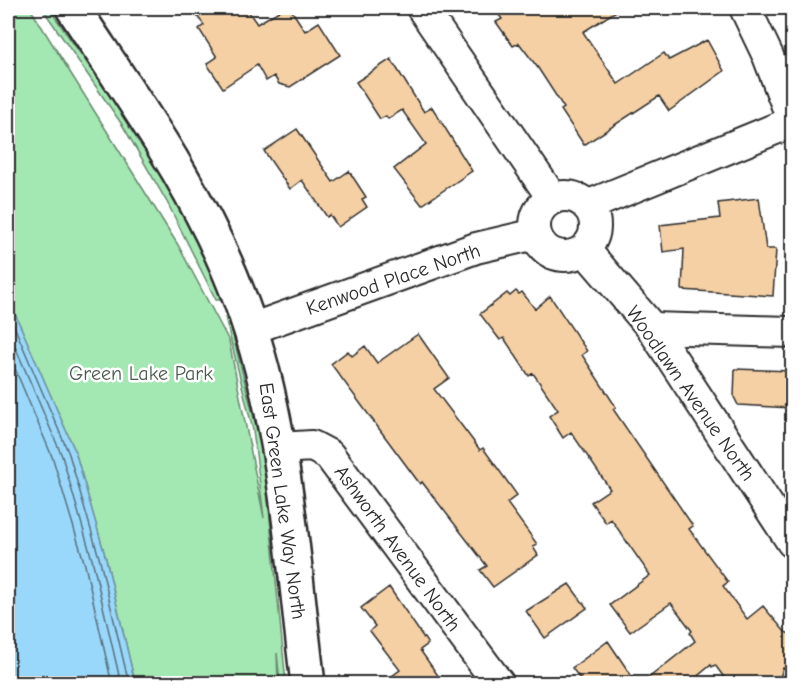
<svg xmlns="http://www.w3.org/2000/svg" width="800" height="691" viewBox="0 0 800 691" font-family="'Comic Neue',sans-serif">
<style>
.green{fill:#a3e7b2;stroke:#67896e;stroke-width:1.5}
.water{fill:#9ad8fb;stroke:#6e93a8;stroke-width:1.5}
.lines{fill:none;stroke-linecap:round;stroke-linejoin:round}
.shore{stroke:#57707e;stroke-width:1.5}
.building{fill:#f5d0a5;stroke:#2b2b2b;stroke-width:1.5}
.minor-casing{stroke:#2b2b2b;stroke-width:34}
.major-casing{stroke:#2b2b2b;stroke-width:38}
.minor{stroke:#fff;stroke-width:30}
.major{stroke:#fff;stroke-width:33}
.labels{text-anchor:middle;stroke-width:5;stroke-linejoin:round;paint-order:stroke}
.street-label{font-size:20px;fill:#2b2b2b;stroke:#fff}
.park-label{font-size:20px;fill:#495a4d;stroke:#fff}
</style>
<rect width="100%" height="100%" fill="#fff"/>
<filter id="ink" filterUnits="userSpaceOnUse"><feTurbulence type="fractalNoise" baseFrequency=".0167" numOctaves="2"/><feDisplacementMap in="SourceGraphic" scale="12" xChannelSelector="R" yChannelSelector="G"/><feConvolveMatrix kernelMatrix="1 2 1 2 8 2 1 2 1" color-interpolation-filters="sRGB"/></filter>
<g filter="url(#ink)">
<path class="green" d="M8,8H30L178,245L229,341L264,518L253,430L225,317L228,316L264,458L286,683H280L277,653L278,683H135L106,559L75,451L8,298Z
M42,8H49C111,100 185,194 223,300H216L167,202L123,126Z"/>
<path class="water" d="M8,298L75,451L106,559L135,683H8Z"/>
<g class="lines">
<path class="shore" d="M8,312L69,454L100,561L129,684
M8,330L62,456L93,563L121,684
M8,352L53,459L85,565L112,684"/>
</g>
<path class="building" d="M191,8H246L257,24L284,8H290L305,31L319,22L340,55L290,87L279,84L274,76L266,81L257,65L223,88L207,64L217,57L199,29L204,25Z
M494,8H621L583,32L618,84L664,53L669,60L707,40L724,71L669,111L659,96L584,145L561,110L564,108L538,68L519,43L513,46L496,22L502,19Z
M391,59L424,112L432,107L472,171L422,205L394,169L426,144L402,110L388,119L386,116L380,119L356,82Z
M297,129L333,182L349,171L366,197L362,199L367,207L338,227L330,215L327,217L302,180L290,189L264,151Z
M759,198L766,249H776L773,296L682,290L684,249L663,252L660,225L720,218L718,203Z
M516,291L519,294L522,292L535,309L550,296L587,351L582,355L616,407L613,409L693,526L689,529L728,582L723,586L747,619L763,606L785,632L792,635V671L783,668L778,684H729L715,665L712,667L711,665L688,684H641L695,641L690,633L692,631L671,603L630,632L610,605L650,575L611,519L606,523L591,502L610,489L571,432L563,438L549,416L558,410L533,373L529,376L504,338L500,340L480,314L507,293L510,296Z
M418,334L449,378L434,389L480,450L483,448L517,495L507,503L537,544L533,547L538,555L493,587L480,570L487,566L422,482L420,484L331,364L348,351L352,356L365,346L377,363Z
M735,369L792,371L791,408L738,405L734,397Z
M569,584L587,608L545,638L526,611Z
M389,587L428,644L420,650L444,684H381L400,670L370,631L375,626L361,608Z
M608,641L637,684H584L572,668Z"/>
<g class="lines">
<defs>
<path id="minor" d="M422,8L553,199
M745,8L768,56L792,119
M535 226a30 30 0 1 1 60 0a30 30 0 1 1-60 0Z
M587,206L792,122
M584,249L652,328L792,542
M652,328L792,332
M251,329L476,248L536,234
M279,448L312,446L329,455L499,684"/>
<path id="major" d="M73,8C134,101 201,193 240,299C286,421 292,555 308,684"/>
</defs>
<use href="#minor" class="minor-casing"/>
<use href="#major" class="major-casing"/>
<use href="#minor" class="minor"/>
<use href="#major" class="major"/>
</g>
</g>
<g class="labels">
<g class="street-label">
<text transform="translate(393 279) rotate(-19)" y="7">Kenwood Place North</text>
<text transform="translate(691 393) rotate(55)" y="7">Woodlawn Avenue North</text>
<text transform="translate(283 501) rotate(82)" y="7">East Green Lake Way North</text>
<text transform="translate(398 548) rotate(54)" y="7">Ashworth Avenue North</text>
</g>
<g class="park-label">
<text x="141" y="380">Green Lake Park</text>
</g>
</g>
<rect width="800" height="691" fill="none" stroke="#fff" stroke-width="30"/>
<rect x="15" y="15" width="770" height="661" fill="none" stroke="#2b2b2b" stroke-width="2" filter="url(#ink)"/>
</svg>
